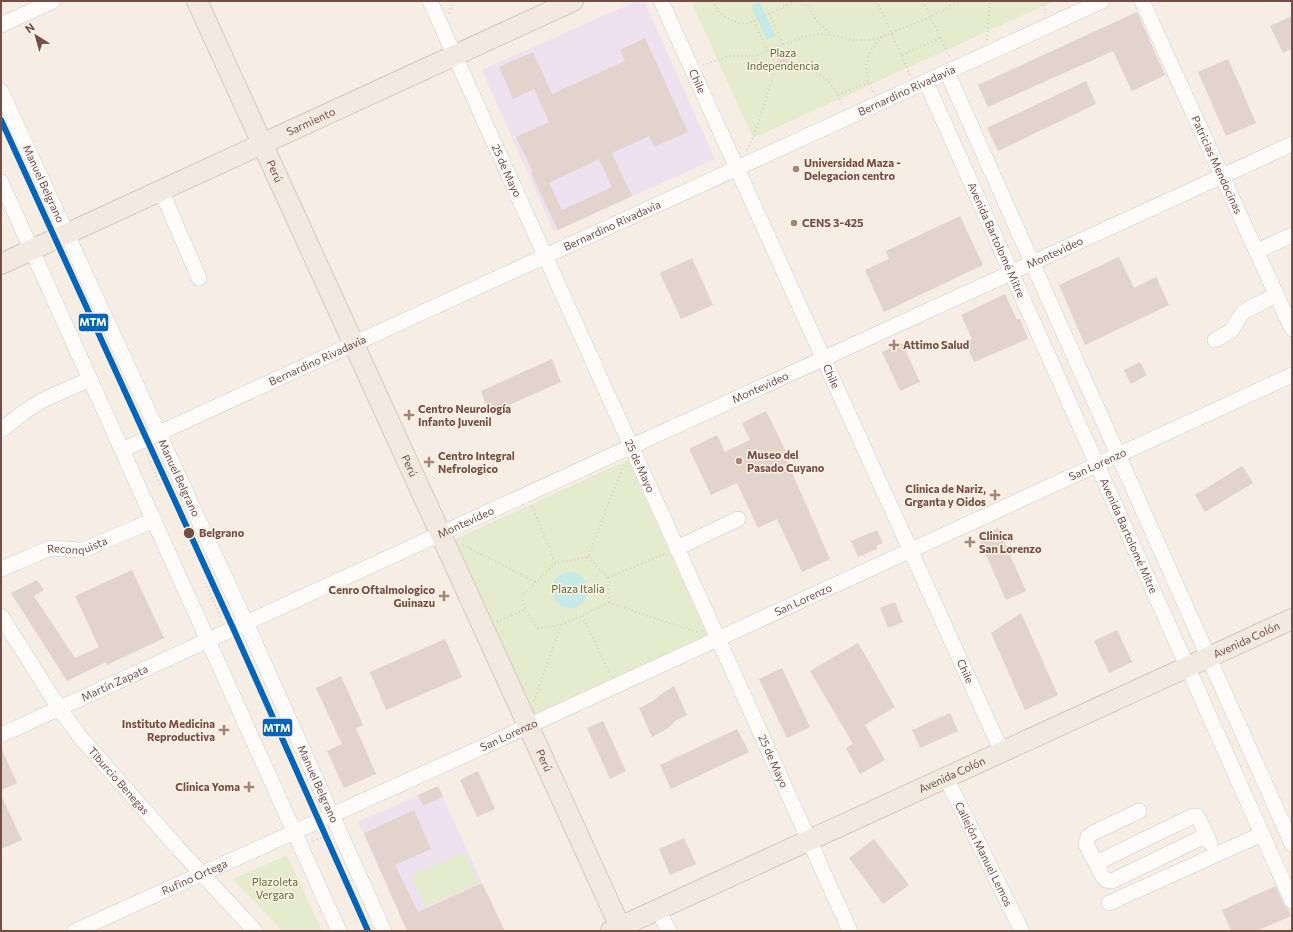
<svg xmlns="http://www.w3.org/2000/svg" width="1293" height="932" viewBox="0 0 1293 932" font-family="Commissioner,sans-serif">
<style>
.education{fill:#efe2f0}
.green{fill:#e4eccd}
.water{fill:#c5eae7}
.building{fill:#e2d3cc;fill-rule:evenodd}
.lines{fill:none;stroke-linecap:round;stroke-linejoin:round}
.minor-casing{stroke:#d7c9c2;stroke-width:16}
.major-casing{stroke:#d5c8c2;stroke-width:22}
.path{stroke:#d9ceca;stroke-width:2;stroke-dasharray:1 3;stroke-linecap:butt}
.minor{stroke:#fefcfb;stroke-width:15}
.major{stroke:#f2eae1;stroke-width:20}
.rail-1-casing{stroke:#fff0e4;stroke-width:9}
.rail-1{stroke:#0065bd;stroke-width:6}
.poi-dot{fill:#a2867c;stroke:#fff0e4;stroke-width:1.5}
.stop-dot{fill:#744e44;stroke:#fff0e4;stroke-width:1.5}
.labels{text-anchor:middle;stroke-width:3;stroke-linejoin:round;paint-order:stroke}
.park-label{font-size:11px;fill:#537539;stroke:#fff0e4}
.street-label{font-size:11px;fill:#744e44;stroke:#fff0e4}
.poi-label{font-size:11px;font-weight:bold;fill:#744e44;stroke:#fff0e4;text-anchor:start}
.stop-label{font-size:11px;font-weight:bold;fill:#744e44;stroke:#fff0e4;text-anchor:start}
.line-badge{stroke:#fff0e4;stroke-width:1.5}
.badge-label{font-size:11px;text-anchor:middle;font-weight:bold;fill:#fff}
</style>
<rect width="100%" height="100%" fill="#f6ede4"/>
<path class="education" d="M636,1H644L715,159L554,232L482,70Z
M438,786L482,883L402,919L358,822Z"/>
<path class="green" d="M691,1H1054L753,138Z
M628,460L708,637L528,718L449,542Z
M464,852L478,883L425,907L411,876Z
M287,855L322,931H282L233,879Z"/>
<path class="water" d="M760,2L775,36L767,40L751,6Z
M552 590a18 18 0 1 1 36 0a18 18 0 1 1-36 0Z"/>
<path class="building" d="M1137,12L1165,75L1132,91L1113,51L988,107L978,85Z
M1292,16V49L1283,53L1270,26Z
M645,38L688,132L654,147L649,136L612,153L632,196L558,230L531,173L533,172L516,137L549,122L534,89L513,99L499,67L533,52L552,94L625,61L620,50ZM599,159L612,187L562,210L549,183Z
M785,58L790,62L789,69L783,72L777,68L778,61Z
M1228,59L1256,123L1226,136L1198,72Z
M1086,81L1096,104L998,151L987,128Z
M960,216L983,265L884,312L865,270L889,259L886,251Z
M1119,257L1134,288L1156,277L1169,305L1085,345L1059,285Z
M692,258L713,305L681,319L660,273Z
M1005,294L1017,320L1020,319L1028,339L974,362L965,342L972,339L961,315Z
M902,343L920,382L900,391L882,352Z
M552,359L561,382L489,414L481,391Z
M1140,362L1147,375L1131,384L1124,370Z
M766,411L789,458L786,459L830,559L802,572L777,519L758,528L737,483L711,495L689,449L717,435L725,452L750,440L742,423Z
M1242,466L1253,483L1205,512L1195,495Z
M998,528L1026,591L1006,600L978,537Z
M877,530L883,543L876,546L877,549L858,557L851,541Z
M132,570L164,638L107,665L106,662L67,681L11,593L37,580L44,590L34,596L75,658L99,647L75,596Z
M895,602L903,622L888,628L880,608Z
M1021,613L1058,695L1025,710L991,633Z
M1117,630L1132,662L1109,673L1094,641Z
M445,639L462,677L386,710L370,672Z
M858,643L895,707L865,725L885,760L860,774L846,748L853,744L810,671Z
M782,668L810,727L787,738L759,679Z
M341,676L363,725L356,728L376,774L344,788L327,751L342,744L316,688Z
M674,686L687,715L675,721L668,728L652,737L639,708L653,701L664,692Z
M950,713L958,731L920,748L912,730Z
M603,721L626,771L610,779L587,728Z
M737,729L749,752L671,789L660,765Z
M1,748L17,783L1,790Z
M478,771L495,809L477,817L460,780Z
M438,786L443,797L423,806L418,795Z
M1,795L22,840L1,849Z
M414,810L431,849L395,865L418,912L482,883L505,931H407L364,833Z
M684,838L696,864L670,875L659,849Z
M874,839L909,885L883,904L849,858Z
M1276,886L1284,905L1288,909L1291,916L1256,931H1231L1222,910Z"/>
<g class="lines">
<defs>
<g id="minor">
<path id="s1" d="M430,1L850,931"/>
<path id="s2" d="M661,1L1002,752"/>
<path id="s3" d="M1142,1L1292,329"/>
<path d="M1,25L53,1"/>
<path d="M947,72L1292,844"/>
<path id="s4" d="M926,82L1292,901"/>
<path id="s5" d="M1,91L246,623L384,931"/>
<path d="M1,182L339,931"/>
<path d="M161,190L199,278"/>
<path d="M1257,251L1292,235"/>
<path d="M1215,340L1231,331L1243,312L1276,295"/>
<path d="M1,430L24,412L41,401L90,379"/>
<path id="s6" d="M122,450L1102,1"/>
<path d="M677,548L738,519"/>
<path id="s7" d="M1,569L48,549C60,547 72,551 83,550L154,520"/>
<path id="s8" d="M1,616L59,708L81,738L177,847L255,931"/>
<path id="s9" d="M1,735L1292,144"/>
<path id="s10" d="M946,778L1022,931"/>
<path d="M1139,811L1093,833L1088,837L1086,844L1103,877L1106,880L1112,881L1207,835"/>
<path d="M1096,863L1193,816H1197L1200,821L1210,843"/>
<path d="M1109,903L1262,834"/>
<path d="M658,910L669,931"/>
<path id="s11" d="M75,931L487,745L1292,375"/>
</g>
<g id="major">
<path id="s12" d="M197,1L622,931"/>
<path id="s13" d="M1,264L573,1"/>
<path id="s14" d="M611,931L1292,619"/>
</g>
</defs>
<use href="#minor" class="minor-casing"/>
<use href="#major" class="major-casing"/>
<path class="path" d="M712,1L720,13L730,20L738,23H749L796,1
M804,1L817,21L831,34
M877,1L910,75
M923,1L949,56
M1043,1L1046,13
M449,13L454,1
M769,14L783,44
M754,21L768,52
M987,40L990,1
M902,55L940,38
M779,58C812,71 827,70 843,105
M703,65L729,56H755L802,37L818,34L832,35L853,40H870L884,36L930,17L959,1
M873,92C862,70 864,55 882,37
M838,95L868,82
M747,150L753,138L779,58L775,48
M147,454L161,487
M532,506L555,563
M463,545L536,582L555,563L588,557L624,464
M588,557L608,578L609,603
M608,578L666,553
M536,582L522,595L525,609L538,628L561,625L609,603L700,633
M205,583L222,619
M582,616L610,674
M497,622L525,609
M534,701L561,625
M313,841L327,835"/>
<use href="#minor" class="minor"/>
<use href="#major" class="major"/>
<defs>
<path id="rail-1" d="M1,120L233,628L368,931"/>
</defs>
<use href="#rail-1" class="rail-1-casing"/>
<use href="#rail-1" class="rail-1"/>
</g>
<g class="poi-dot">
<circle cx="796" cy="169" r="4"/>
<circle cx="794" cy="223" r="4"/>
<path d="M892 339h4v4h4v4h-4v4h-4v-4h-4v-4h4z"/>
<path d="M407 409h4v4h4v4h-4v4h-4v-4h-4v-4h4z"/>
<circle cx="739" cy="461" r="4"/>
<path d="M427 456h4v4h4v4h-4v4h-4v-4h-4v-4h4z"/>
<path d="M993 489h4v4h4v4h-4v4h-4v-4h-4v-4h4z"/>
<path d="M968 536h4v4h4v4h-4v4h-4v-4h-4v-4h4z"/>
<path d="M442 590h4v4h4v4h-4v4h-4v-4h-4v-4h4z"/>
<path d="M222 724h4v4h4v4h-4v4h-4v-4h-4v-4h4z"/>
<path d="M247 781h4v4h4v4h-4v4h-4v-4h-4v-4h4z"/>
</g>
<circle class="stop-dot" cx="189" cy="533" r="6"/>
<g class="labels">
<g class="park-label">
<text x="783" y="57">Plaza<tspan x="783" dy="13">Independencia</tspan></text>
<text x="578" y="593">Plaza Italia</text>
<text x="275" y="886">Plazoleta<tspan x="275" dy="13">Vergara</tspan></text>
</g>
<g class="street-label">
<text dy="4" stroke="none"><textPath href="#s2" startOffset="88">Chile</textPath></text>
<text dy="4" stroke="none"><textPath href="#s6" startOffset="863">Bernardino Rivadavia</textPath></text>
<text dy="4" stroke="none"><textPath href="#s13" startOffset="341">Sarmiento</textPath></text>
<text dy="4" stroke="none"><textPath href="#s3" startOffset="180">Patricias Mendocinas</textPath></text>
<text dy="4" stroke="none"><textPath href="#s12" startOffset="187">Perú</textPath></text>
<text dy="4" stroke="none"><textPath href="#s1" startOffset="186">25 de Mayo</textPath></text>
<text dy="4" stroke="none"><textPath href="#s5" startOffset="102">Manuel Belgrano</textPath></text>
<text dy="4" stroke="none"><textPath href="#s6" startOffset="539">Bernardino Rivadavia</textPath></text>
<text dy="4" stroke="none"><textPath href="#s4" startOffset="173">Avenida Bartolomé Mitre</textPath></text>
<text dy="4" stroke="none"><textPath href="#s9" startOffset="1159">Montevideo</textPath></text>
<text dy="4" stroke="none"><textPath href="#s6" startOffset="215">Bernardino Rivadavia</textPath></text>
<text dy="4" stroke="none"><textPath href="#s2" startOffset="412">Chile</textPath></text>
<text dy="4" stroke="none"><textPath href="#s9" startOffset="835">Montevideo</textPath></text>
<text dy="4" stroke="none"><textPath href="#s11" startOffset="1124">San Lorenzo</textPath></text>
<text dy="4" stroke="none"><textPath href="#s12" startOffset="511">Perú</textPath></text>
<text dy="4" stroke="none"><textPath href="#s1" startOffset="510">25 de Mayo</textPath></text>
<text dy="4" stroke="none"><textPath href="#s5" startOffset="426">Manuel Belgrano</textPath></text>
<text dy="4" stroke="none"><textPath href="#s9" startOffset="511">Montevideo</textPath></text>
<text dy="4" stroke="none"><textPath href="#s4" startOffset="497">Avenida Bartolomé Mitre</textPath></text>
<text dy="4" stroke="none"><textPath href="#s7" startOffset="81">Reconquista</textPath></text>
<text dy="4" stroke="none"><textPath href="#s11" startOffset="800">San Lorenzo</textPath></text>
<text dy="4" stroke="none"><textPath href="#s14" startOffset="699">Avenida Colón</textPath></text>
<text dy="4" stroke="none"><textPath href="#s2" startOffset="736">Chile</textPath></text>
<text dy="4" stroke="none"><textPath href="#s9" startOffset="125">Martín Zapata</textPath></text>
<text dy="4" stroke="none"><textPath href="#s11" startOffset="476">San Lorenzo</textPath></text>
<text dy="4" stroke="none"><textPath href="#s12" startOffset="835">Perú</textPath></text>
<text dy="4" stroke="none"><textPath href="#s1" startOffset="834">25 de Mayo</textPath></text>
<text dy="4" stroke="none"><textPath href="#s14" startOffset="375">Avenida Colón</textPath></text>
<text dy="4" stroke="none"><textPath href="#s8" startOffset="203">Tiburcio Benegas</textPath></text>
<text dy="4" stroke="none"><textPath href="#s5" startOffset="762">Manuel Belgrano</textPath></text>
<text dy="4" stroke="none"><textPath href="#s10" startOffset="85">Callejón Manuel Lemos</textPath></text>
<text dy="4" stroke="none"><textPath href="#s11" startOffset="131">Rufino Ortega</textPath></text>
</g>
<g class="poi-label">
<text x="804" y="167">Universidad Maza -<tspan x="804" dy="13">Delegacion centro</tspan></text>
<text x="802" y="227">CENS 3-425</text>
<text x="903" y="349">Attimo Salud</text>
<text x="418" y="413">Centro Neurología<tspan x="418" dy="13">Infanto Juvenil</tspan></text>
<text x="747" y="459">Museo del<tspan x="747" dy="13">Pasado Cuyano</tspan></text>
<text x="438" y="460">Centro Integral<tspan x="438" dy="13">Nefrologico</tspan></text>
<text x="986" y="493" text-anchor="end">Clinica de Nariz,<tspan x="986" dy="13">Grganta y Oidos</tspan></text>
<text x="979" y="540">Clinica<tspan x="979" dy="13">San Lorenzo</tspan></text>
<text x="435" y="594" text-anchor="end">Cenro Oftalmologico<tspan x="435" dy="13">Guinazu</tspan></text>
<text x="215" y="728" text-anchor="end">Instituto Medicina<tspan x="215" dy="13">Reproductiva</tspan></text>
<text x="240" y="791" text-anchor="end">Clinica Yoma</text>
</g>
<g class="stop-label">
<text x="199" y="537">Belgrano</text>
</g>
</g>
<g class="line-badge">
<rect x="78" y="313" width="31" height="19" rx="4" fill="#0065bd"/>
<rect x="262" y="718" width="31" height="19" rx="4" fill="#0065bd"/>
</g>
<g class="badge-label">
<text x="93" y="326">MTM</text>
<text x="277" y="732">MTM</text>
</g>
<rect width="1293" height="932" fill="none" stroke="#744e44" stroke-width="4"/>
<g transform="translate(36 36) rotate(323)" stroke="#fff0e4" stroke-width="3" paint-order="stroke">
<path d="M0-3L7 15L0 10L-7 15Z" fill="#744e44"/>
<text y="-6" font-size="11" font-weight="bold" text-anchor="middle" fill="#744e44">N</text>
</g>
</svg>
